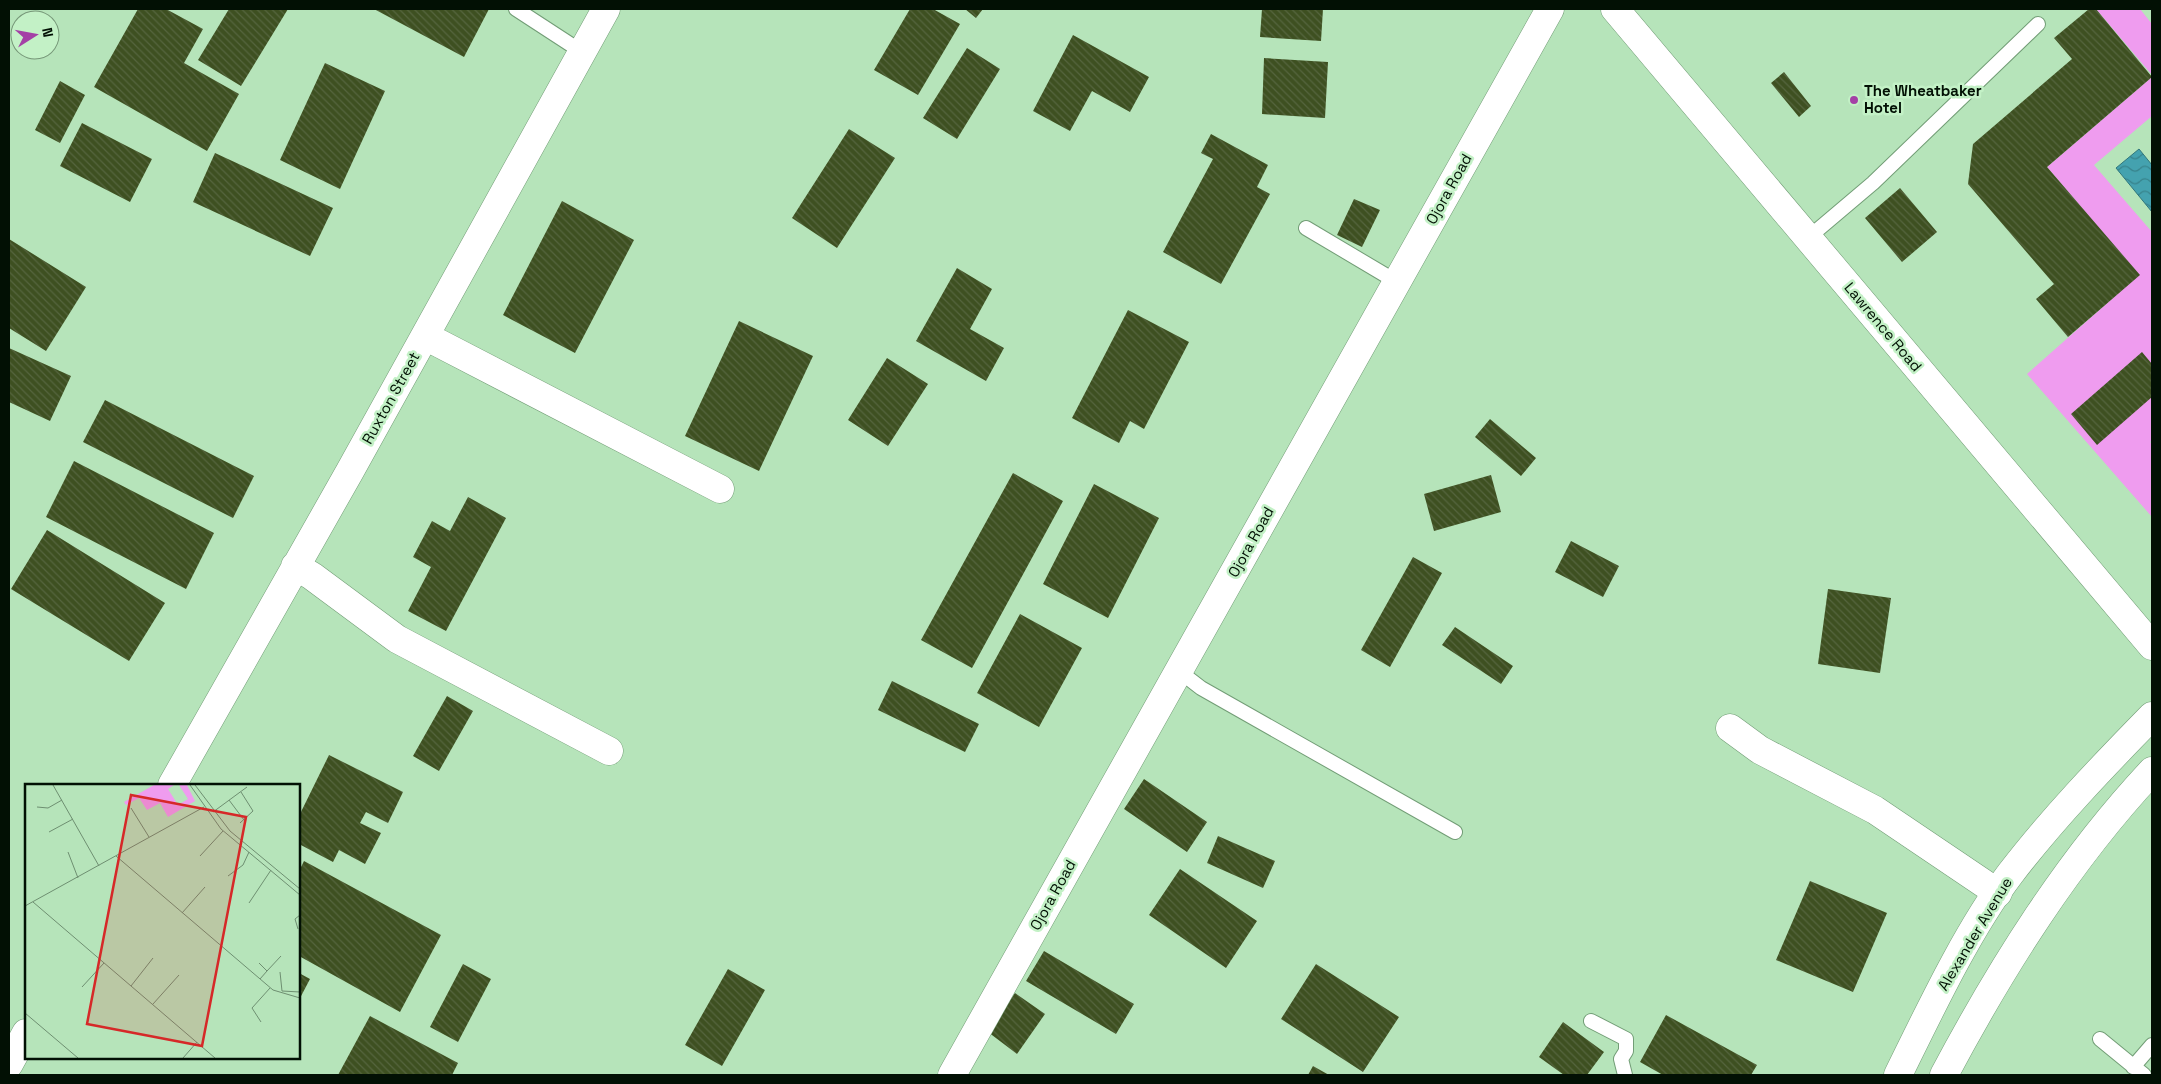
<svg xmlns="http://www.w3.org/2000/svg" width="2161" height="1084" viewBox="0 0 2161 1084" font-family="'Space Grotesk',sans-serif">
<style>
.green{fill:#ef9cef}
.water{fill:url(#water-waves);stroke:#30767c}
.building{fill:url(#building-back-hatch)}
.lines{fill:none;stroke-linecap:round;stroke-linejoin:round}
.lane-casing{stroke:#729d76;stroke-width:16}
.street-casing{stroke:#729d76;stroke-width:29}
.secondary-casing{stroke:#729d76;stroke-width:29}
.primary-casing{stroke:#729d76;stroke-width:29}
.lane{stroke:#fff;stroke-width:14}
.street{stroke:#fff;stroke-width:28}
.secondary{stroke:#fff;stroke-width:28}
.primary{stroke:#fff;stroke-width:28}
.poi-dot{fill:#a440a6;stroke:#c3f1c6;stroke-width:2}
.labels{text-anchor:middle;stroke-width:5;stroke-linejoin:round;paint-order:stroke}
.poi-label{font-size:15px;font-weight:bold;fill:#021004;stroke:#c3f1c6;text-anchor:start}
.street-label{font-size:15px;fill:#021004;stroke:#c3f1c6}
.inset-road{fill:none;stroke:#6e8f71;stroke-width:1}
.view{fill:#d62828;fill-opacity:0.15;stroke:#d62828;stroke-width:2.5}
.inset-edge{fill:none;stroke:#021004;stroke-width:2.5}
</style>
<defs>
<pattern id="water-waves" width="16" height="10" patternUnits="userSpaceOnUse" patternTransform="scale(1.25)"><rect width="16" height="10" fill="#44a2af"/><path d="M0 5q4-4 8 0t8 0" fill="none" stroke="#37838c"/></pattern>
<pattern id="building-back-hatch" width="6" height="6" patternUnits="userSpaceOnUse" patternTransform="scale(1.25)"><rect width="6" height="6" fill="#3e5021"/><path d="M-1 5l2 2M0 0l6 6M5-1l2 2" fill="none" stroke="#55653e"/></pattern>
</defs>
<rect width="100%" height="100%" fill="#b6e4ba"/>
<path class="green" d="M2096,9H2140L2152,24V75Z
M2152,77V116L2094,165L2152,232V440L2150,442L2152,444V517L2027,374L2139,275L2047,167Z"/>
<path class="water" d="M2139,149L2152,165V212L2116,168Z"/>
<path class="building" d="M138,9H166L203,29L184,63L239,94L207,151L94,87Z
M229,9H288L241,86L198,60Z
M374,9H489L464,57Z
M910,9H933L960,24L918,95L874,70Z
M965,9H983L976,18Z
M1262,9H1323L1321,41L1260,37Z
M2089,9H2096L2152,77L2047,167L2140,275L2068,337L2036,299L2054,284L1968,184L1973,144L2072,59L2054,38Z
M1073,35L1149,77L1130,112L1092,91L1070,131L1033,111Z
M967,48L1000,69L957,139L923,118Z
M1264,58L1328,62L1325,118L1262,114Z
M325,63L385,91L340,189L280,160Z
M1784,72L1811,106L1799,117L1771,83Z
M60,81L85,95L60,143L35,130Z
M82,123L152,159L130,202L60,166Z
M849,129L895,158L837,248L792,218Z
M1211,134L1268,165L1257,187L1270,194L1221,284L1163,252L1213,159L1201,153Z
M215,153L333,208L310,256L193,202Z
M1900,188L1937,232L1902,262L1865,218Z
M1354,199L1380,210L1362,247L1337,235Z
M562,201L634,240L575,353L503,315Z
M9,239L86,287L46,351L9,328Z
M957,268L992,289L970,329L1004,348L986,381L916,341Z
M1128,310L1189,342L1144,429L1130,421L1119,443L1072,418Z
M739,321L813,356L759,471L685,436Z
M9,348L71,376L50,421L9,402Z
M2142,352L2152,364V397L2097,445L2071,414Z
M887,358L928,384L888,446L848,420Z
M105,400L254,476L233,518L83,442Z
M1490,419L1536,458L1521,476L1475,437Z
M74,461L214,533L186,589L46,517Z
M1013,473L1063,501L972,668L921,640Z
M1491,475L1501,512L1434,531L1424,494Z
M1094,484L1159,518L1108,618L1043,584Z
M468,497L506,518L446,631L408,611L431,567L413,557L432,521L450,531Z
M47,530L165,603L129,661L11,589Z
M1571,541L1619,566L1603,597L1555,572Z
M1413,557L1442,573L1390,667L1361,650Z
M1828,589L1891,598L1880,673L1818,664Z
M1020,614L1082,648L1039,727L977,693Z
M1455,627L1513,666L1501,684L1442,645Z
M892,681L979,724L965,752L878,710Z
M447,696L473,711L439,771L413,756Z
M329,755L403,792L388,823L366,812L360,823L381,833L365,864L339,850L333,862L299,844V816Z
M1144,779L1207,822L1187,852L1124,809Z
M1218,836L1275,861L1263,888L1207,863Z
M304,861L441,935L400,1012L299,956V871Z
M1180,869L1257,921L1226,968L1149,915Z
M1810,881L1887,913L1853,992L1776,960Z
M1044,951L1134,1004L1116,1034L1026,981Z
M463,964L491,979L458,1042L430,1027Z
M1316,964L1399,1017L1363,1072L1281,1019Z
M728,969L765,990L722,1066L685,1045Z
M299,973L310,979L299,1000Z
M1015,993L1045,1014L1017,1054L988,1032Z
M1666,1015L1757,1065L1751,1075H1663L1640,1062Z
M370,1016L458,1063L452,1075H338Z
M1563,1022L1604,1052L1587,1075H1564L1539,1057Z
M1313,1066L1329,1075H1308Z"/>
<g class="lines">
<defs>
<path id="lane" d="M516,9L582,52
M1306,228L1397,282
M1808,238L1873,183L2038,24
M1179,671L1201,688L1455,832
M1591,1021L1626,1039V1051L1621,1059L1625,1075
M2100,1039L2144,1075
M2133,1067L2152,1045"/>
<path id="street" d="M425,336L720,489
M295,566L312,576L397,639L609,751
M1730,728L1760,750L1875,810L1998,893
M172,785L350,471L606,9
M9,1064L26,1033
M952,1075L1550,9"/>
<path id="secondary" d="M1615,9L2152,646"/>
<path id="primary" d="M1898,1075C1930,1010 1967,931 2010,874C2053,818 2103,766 2152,716
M1944,1075C2002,966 2068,861 2152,771"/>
</defs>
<use href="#lane" class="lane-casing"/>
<use href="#street" class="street-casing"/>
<use href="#secondary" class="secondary-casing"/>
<use href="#primary" class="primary-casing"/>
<use href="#lane" class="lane"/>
<use href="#street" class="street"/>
<use href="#secondary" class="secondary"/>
<use href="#primary" class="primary"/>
</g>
<circle class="poi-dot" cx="1854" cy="100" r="5"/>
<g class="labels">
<g class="poi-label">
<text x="1864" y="96">The Wheatbaker<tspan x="1864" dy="17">Hotel</tspan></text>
</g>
<g class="street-label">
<text transform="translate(1449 189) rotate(-61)" y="5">Ojora Road</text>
<text transform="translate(1883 327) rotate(50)" y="5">Lawrence Road</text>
<text transform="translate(391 398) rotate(-61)" y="5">Ruxton Street</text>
<text transform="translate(1251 542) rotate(-61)" y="5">Ojora Road</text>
<text transform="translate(1053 895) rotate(-61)" y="5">Ojora Road</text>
<text transform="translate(1975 934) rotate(-59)" y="5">Alexander Avenue</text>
</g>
</g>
<g transform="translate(25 784)">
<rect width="275" height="275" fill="#b6e4ba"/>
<path d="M129,1H149L143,5L153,21L163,15L154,1H162L170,17L143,33L135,19L122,26L114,14L101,21L99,18Z" fill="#ef9cef"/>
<path class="inset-road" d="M28,1L74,82M165,1L196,45L275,111M170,1L205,47L275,105M204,16L219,36M12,23L23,24L37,16M106,24L124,53M188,28L222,3M215,39L228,27L216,8M24,48L48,35M43,68L53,94M91,72L248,206L275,214M175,72L198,47M203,92L218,81L224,68M8,118L190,274M224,119L246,86M0,122L179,23M157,129L180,103M273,145L270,135L275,131M234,179L242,187L235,195M242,187L256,172M255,188L257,207L275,208M106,202L128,174M57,203L79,179M128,220L154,191M0,229L53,274M236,238L227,224L245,204M158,274L172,258"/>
<path class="view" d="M106,11L221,33L177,262L62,240Z"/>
<rect width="275" height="275" class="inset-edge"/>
</g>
<rect width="2161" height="1084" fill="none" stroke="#021004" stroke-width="20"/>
<g transform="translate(35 35) rotate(79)"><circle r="24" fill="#c3f1c6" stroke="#769778"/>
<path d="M0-4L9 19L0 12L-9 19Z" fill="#a440a6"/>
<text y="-8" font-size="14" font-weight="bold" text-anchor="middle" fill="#021004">N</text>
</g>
</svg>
